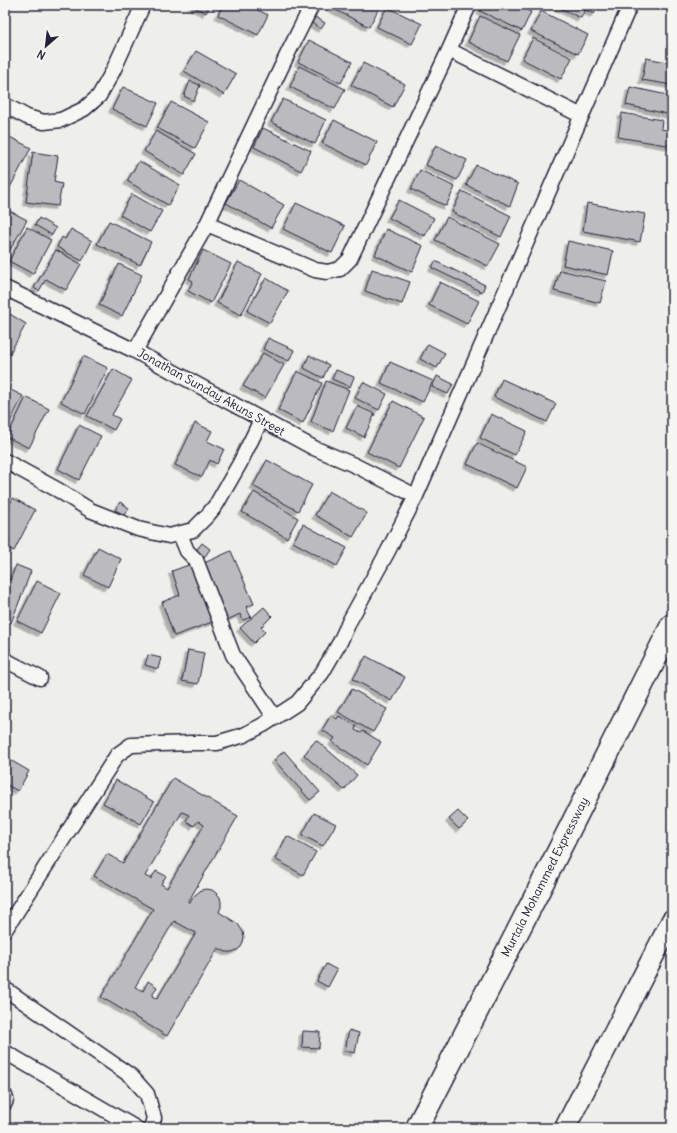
<svg xmlns="http://www.w3.org/2000/svg" width="677" height="1133" viewBox="0 0 677 1133" font-family="Delius,sans-serif">
<style>
.building{fill:#bbbbbf;stroke:#22223b;fill-rule:evenodd;filter:url(#shadow)}
.lines{fill:none;stroke-linecap:round;stroke-linejoin:round}
.minor-casing{stroke:#22223b;stroke-width:17}
.secondary-casing{stroke:#22223b;stroke-width:23}
.primary-casing{stroke:#22223b;stroke-width:25}
.minor{stroke:#f6f6f2;stroke-width:14}
.secondary{stroke:#f6f6f2;stroke-width:20}
.primary{stroke:#f6f6f2;stroke-width:22}
.labels{text-anchor:middle;stroke-width:3.5;stroke-linejoin:round;paint-order:stroke}
.street-label{font-size:12px;fill:#22223b;stroke:#f6f6f2}
</style>
<defs>
<filter id="shadow"><feDropShadow dx="-3.5" dy="3.5" stdDeviation="0" flood-color="#0004"/></filter>
</defs>
<rect width="100%" height="100%" fill="#eeeeeb"/>
<filter id="ink" filterUnits="userSpaceOnUse"><feTurbulence type="fractalNoise" baseFrequency=".025" numOctaves="2"/><feDisplacementMap in="SourceGraphic" scale="8" xChannelSelector="R" yChannelSelector="G"/><feConvolveMatrix kernelMatrix="1 2 1 2 8 2 1 2 1" color-interpolation-filters="sRGB"/></filter>
<g filter="url(#ink)">
<path class="building" d="M190,5H210L206,13Z
M223,5H248L268,15L258,35L218,15Z
M329,5H373L379,8L369,27L328,6Z
M483,5H517L531,12L522,31L480,11Z
M554,5H599L594,14L585,10L581,18Z
M387,7L422,24L412,44L377,27Z
M541,11L588,35L578,54L531,31Z
M480,16L520,35L507,61L468,42Z
M315,17L325,23L321,29L312,23Z
M533,38L572,58L561,79L522,59Z
M309,40L352,62L341,83L298,62Z
M196,51L236,74L224,95L184,71Z
M646,58L672,63V85L642,80Z
M363,63L405,84L393,107L351,85Z
M299,66L345,89L335,109L290,87Z
M190,81L200,85L194,101L184,96Z
M123,87L158,103L147,126L112,109Z
M630,87L672,96V115L626,105Z
M283,99L326,120L315,144L271,122Z
M171,102L209,122L195,148L157,128Z
M622,113L662,120L661,129L672,131V146L618,137Z
M334,120L377,142L366,165L322,143Z
M263,128L311,151L301,171L254,147Z
M156,131L196,154L184,175L144,151Z
M6,135L31,148L7,193H5V137Z
M436,145L467,160L457,180L426,165Z
M33,152L58,156L54,182L62,184L58,206L26,202Z
M139,161L180,185L168,205L127,181Z
M476,165L518,184L510,206L466,185Z
M420,170L455,187L446,206L411,189Z
M239,180L284,205L271,228L226,203Z
M462,191L511,216L501,237L452,212Z
M132,194L162,211L150,232L120,215Z
M399,200L434,218L425,236L389,218Z
M296,203L345,226L332,253L283,229Z
M587,203L645,214L640,242L583,231Z
M8,210L27,220L5,259V215Z
M447,217L500,244L488,266L435,240Z
M39,218L56,228L52,235L35,225Z
M109,221L151,242L140,265L97,244Z
M27,227L51,240L33,274L9,261Z
M71,229L92,241L82,261L57,247L62,237L65,239Z
M386,229L423,246L412,272L375,255Z
M568,241L613,251L608,275L563,265Z
M56,250L81,264L66,290L46,279L39,291L34,288Z
M203,250L231,264L211,303L188,291L193,281L189,279Z
M435,261L485,285L482,292L432,268Z
M238,262L262,274L241,315L217,303Z
M119,264L142,275L122,316L99,305Z
M372,269L410,282L402,304L365,291Z
M560,270L606,281L600,303L554,291Z
M266,278L288,291L270,323L247,311Z
M440,282L479,301L467,324L429,305Z
M5,311L26,324L5,362Z
M268,338L294,350L289,361L263,349Z
M428,344L445,353L437,368L420,359Z
M263,353L284,365L265,398L243,386Z
M309,355L329,365L323,378L304,368Z
M83,356L108,368L85,414L61,402Z
M390,362L433,381L423,402L381,383Z
M113,369L132,380L112,415L120,419L114,430L87,416Z
M336,370L354,377L350,387L332,379Z
M297,371L322,383L303,423L278,410Z
M437,376L453,384L448,394L432,387Z
M502,379L556,404L547,422L494,397Z
M326,381L349,390L333,431L311,422Z
M363,382L387,394L379,410L355,398Z
M5,387L23,396L5,432Z
M26,397L49,409L29,448L7,437Z
M393,401L424,417L399,468L367,452Z
M357,406L375,414L364,437L346,428Z
M491,414L527,431L515,455L480,438Z
M195,423L212,431L207,441L224,449L217,464L210,460L202,477L175,465Z
M79,425L101,436L79,480L58,469Z
M477,443L527,467L517,488L467,464Z
M267,460L312,485L298,511L253,486Z
M329,491L367,513L353,537L315,515Z
M254,492L298,518L287,538L242,512Z
M13,498L35,510L14,551L5,546V513Z
M120,502L129,508L125,515L115,510Z
M303,524L347,548L337,566L293,542Z
M202,543L210,549L202,561L193,555Z
M98,547L121,559L108,587L84,575Z
M231,551L254,604L246,607L251,617L243,620L240,614L227,620L202,564Z
M194,563L215,621L174,636L162,602L180,595L172,571Z
M16,565L31,571L11,623L5,621V580L6,578L10,580Z
M37,581L61,593L41,633L17,621Z
M264,607L272,616L261,627L265,632L254,643L240,628Z
M188,650L204,653L198,684L182,681Z
M148,655L161,658L158,669L145,665Z
M366,656L405,677L392,701L353,679Z
M352,689L387,709L373,732L338,712Z
M331,715L337,719L339,716L356,726L355,730L361,733L363,731L381,742L367,765L332,742L335,738L322,730Z
M316,740L357,775L344,790L304,755Z
M284,751L320,792L310,800L274,760Z
M5,757L29,771L18,791L5,784Z
M173,778L238,816L188,902L190,903L193,897L201,890L207,889L212,890L216,893L220,897L221,902V907L219,912L238,924L243,932L244,937L243,942L241,947L237,950L232,952H226L218,948L167,1036L101,997L153,909L94,876L107,854L123,863ZM182,812L189,815L186,821L194,826L198,821L204,825L167,888L161,884L166,876L156,871L151,879L145,876ZM174,921L196,933L157,999L152,996L157,987L148,981L143,991L135,987Z
M116,780L154,802L141,824L103,803Z
M458,811L468,821L459,829L449,819Z
M314,813L336,824L323,846L302,835Z
M287,836L316,852L303,875L275,859Z
M326,964L337,970L328,987L317,981Z
M349,1030L359,1033L355,1053L345,1051Z
M303,1031L320,1032L319,1048L302,1047Z"/>
<g class="lines">
<defs>
<path id="minor" d="M449,50L582,116
M5,105L27,117L44,122L61,120L84,109L99,96L113,71L143,5
M207,224L288,53L312,5
M5,288L135,351L314,448L354,465L416,496
M135,351L207,224L315,270L327,272L340,269L350,259L449,50L469,5
M5,461L58,490L90,510L138,529L169,536L193,530L207,516L216,505L240,463L261,420
M180,534L187,551L196,560L233,655L275,718
M5,660L40,678
M5,930L117,755L131,745L192,743H217L244,735L263,725L297,703L322,673L340,642L350,620L388,551L416,496L630,5
M5,989L131,1076L147,1094L154,1118L151,1128
M5,1052L136,1128
M5,1096L6,1099L5,1103"/>
<path id="secondary" d="M565,1128L672,920"/>
<path id="primary" d="M417,1128L546,876L672,625"/>
</defs>
<use href="#minor" class="minor-casing"/>
<use href="#secondary" class="secondary-casing"/>
<use href="#primary" class="primary-casing"/>
<use href="#minor" class="minor"/>
<use href="#secondary" class="secondary"/>
<use href="#primary" class="primary"/>
</g>
</g>
<g class="labels">
<g class="street-label">
<text transform="translate(211 392) rotate(29)" y="4">Jonathan Sunday Akuns Street</text>
<text transform="translate(545 877) rotate(-63)" y="4">Murtala Mohammed Expressway</text>
</g>
</g>
<rect width="677" height="1133" fill="none" stroke="#f6f6f2" stroke-width="20"/>
<rect x="10" y="10" width="657" height="1113" fill="none" stroke="#22223b" stroke-width="1.5" filter="url(#ink)"/>
<g transform="translate(46 46) rotate(208)" stroke="#f6f6f2" stroke-width="3" paint-order="stroke">
<path d="M0-3L7 15L0 10L-7 15Z" fill="#22223b"/>
<text y="-6" font-size="11" font-weight="bold" text-anchor="middle" fill="#22223b">N</text>
</g>
</svg>
